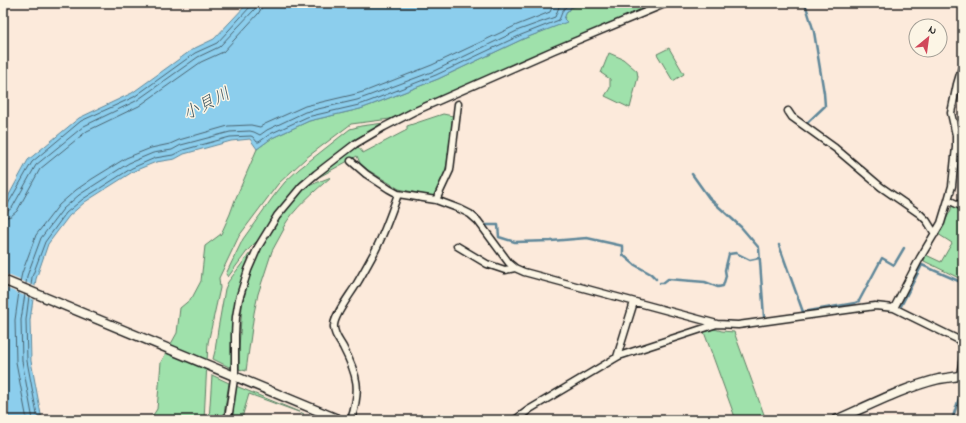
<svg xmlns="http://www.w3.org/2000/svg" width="966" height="423" viewBox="0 0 966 423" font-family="'Indie Flower','Klee One',sans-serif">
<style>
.green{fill:#9fe1ab;stroke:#5e7e64}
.water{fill:#8cceed;stroke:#5f8799}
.pier{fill:#fceadb}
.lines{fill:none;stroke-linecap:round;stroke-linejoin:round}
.shore{stroke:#496370;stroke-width:1}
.stream{stroke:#5f8799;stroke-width:2.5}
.minor-casing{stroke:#1c1c1c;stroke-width:9}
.tertiary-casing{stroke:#1c1c1c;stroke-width:11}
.minor{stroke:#fcf5e5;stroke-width:6}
.tertiary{stroke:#fcf5e5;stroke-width:8}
.labels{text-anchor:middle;stroke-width:3;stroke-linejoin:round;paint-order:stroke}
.water-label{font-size:17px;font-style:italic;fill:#435a65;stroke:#fcf5e5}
</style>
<rect width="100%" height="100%" fill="#fceadb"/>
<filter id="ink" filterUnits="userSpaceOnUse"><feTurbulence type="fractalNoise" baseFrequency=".025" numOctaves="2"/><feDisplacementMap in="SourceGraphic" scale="8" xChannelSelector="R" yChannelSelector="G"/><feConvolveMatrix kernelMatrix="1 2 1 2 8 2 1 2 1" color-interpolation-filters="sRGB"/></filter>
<g filter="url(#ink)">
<path class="green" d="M578,3H658L483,79L424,103L390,119L351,124L306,158L278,184L239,236L219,278L220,288L208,343L204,420H150L157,409L161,362L177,333L180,308L192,298L201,281L205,246L221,234L230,214L235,200L257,149L272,138L309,121L360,109L371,105L438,79L523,39L566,22L564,19L567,11L570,10L569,8L580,4Z
M669,48L684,74L673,81L657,54Z
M609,53L623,59L637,71L638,77L630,108L605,96L610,88V79L601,73Z
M443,114L453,116L447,164L443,178L435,197L399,189L368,170L360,163L357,156L310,182L345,154L358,147L363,153L407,130V126Z
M384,123L385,124L339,152L313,172L295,189L259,239L248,250L228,277L226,274L243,239L273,197L285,182L299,169L350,129L361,126Z
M331,177C315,191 293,209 283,228L284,229L272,251L258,294L254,313L246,371L239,369V348L242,306L248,282L256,257L279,216L303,188Z
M952,205L963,210V280L924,261L926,255L941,262L952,243L938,234L951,210Z
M250,253H253L233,335L231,368L213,359L215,351L218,329L225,289L228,282Z
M714,329L722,331L734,332L766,420H736L704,332Z
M212,375L229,383L223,420H209Z
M236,386L304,414L249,394L243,414V420H231Z"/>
<path class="water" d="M248,3H578L581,4L570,8V10L567,11L564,19L567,22L523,39L438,79L371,105L360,109L309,121L272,138L257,149L250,139L231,141L184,154L175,159L156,162L134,171L85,202L69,216L48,244L36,279L30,320L31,361L42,420H3V206L28,160L79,118L132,93L193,49L214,39Z"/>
<path class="pier" d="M3,273L37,287L35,300L3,287Z"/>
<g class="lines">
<path class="shore" d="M3,207L6,206L8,204L32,162L81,121L134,97L195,53L217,43L250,7L251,3
M3,212L8,211L12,208L36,165L84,126L136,101L198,57L219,47L254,10L256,7V3
M3,218L11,216L17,211L40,169L87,131L139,106L201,62L223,52L258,14L261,9L262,3
M20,282L22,273L36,235L59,205L76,190L92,179L126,158L151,148L170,144L179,140L228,126L251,125L260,127L265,124L305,106L356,94L366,91L432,65L517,25L550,12L554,3
M26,284L27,276L41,238L63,209L79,195L96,184L129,163L153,153L172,150L181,145L230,132L250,131L254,132L260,135L267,130L305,112L357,100L368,96L434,71L519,30L555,17L559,7L562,3
M31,286L32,277L45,242L66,213L83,199L132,168L155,158L173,155L183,150L230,137L251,136L253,137L257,142H259L270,134L307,117L359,105L370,101L436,75L521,35L559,20C563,11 562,7 573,3
M19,292L15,320L16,362L27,420
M25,294L21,320L22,361L33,420
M29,296L26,320L27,361L38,420"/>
<path class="stream" d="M805,3L814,32L824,93L825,106L806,124
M692,174L709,198L741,227L759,248L764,317
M486,225H498L499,237L515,242L551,241L587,238L623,246V255L635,265L651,274L656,279
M779,245L803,312L855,303L859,301L882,258L894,265L904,248
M660,283H663L668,279L705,282L718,287L723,286L726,276L725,270L729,254L736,253L750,260L759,258
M901,306L922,265L963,283
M952,420L963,386"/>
<defs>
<path id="minor" d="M788,111L792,117L835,148L881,187L920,214L927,221L935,234
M351,161L366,174L389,189L398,194L436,200L460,209L470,214L478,221L509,263L515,268L524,272L717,324L738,325L875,306L894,308L908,315L957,339L961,342L963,345
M436,200L450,170L458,104
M948,200L963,207
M457,246L487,264L505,270L515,268
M894,308L920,258L941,223L948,200L952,186L956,147V135L951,113L957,84L963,64
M617,357L634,302
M960,376L963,357
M228,420L235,372V335L236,317L239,299L248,270L258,247L277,216L302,186L316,174L355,144L384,127L413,112L554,50L667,3
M351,420C361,389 358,376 343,347C339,340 333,333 334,325C335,314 350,295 356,285C362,275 368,264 374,253C384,234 391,214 398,194
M515,420L530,409L619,356L717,324"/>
<path id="tertiary" d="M3,280L340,420
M836,420C868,406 905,387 939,379C947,378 955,377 963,375"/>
</defs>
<use href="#minor" class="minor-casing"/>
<use href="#tertiary" class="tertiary-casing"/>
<use href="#minor" class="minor"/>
<use href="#tertiary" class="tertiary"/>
</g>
</g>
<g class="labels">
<g class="water-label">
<text transform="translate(206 103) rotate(-27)" y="6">小貝川</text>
</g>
</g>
<rect width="966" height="423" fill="none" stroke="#fcf5e5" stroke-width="16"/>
<rect x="8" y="8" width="950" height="407" fill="none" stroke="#1c1c1c" stroke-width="1.5" filter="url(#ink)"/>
<g transform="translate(928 38) rotate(29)"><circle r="19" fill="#fcf5e5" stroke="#a29e95"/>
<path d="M0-3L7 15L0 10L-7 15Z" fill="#d1495b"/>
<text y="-6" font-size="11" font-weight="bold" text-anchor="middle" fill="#1c1c1c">N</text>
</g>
</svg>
